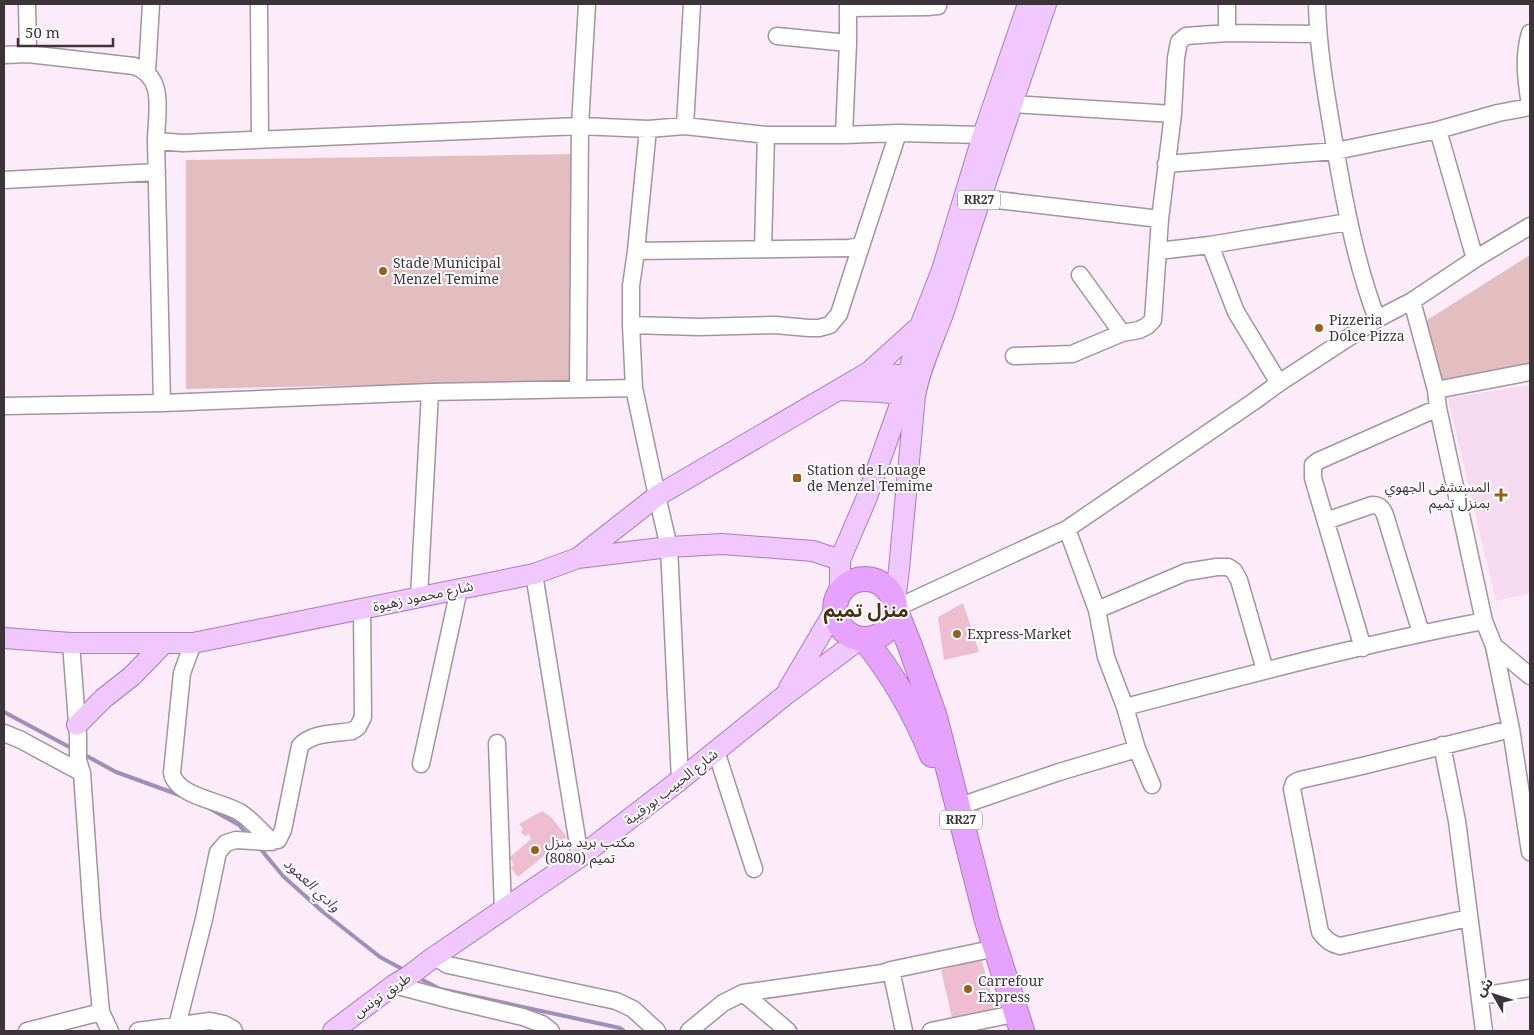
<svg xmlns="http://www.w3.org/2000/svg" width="1534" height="1035" viewBox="0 0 1534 1035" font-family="'Noto Serif','Noto Sans Arabic',serif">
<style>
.built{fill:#f6daef}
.green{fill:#e3bec1}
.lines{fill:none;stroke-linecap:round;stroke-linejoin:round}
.stream{stroke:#9d90ba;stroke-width:4}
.building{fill:#efbdd0}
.minor-casing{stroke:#a692a0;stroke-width:19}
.major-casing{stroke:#ab7cba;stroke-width:22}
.highway-casing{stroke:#ab7cba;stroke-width:26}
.minor{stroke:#fff;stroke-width:16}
.major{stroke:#f0c7fe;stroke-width:20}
.highway{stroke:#e6a2fe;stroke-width:24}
.poi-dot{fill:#98601b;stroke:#fff;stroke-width:2}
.labels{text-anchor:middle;stroke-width:4;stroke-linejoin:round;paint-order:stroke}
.shield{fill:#fff;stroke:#777176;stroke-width:1}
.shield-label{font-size:12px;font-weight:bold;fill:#3d343b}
.poi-label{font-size:14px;fill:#3d343b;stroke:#fff;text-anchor:start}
.street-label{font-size:14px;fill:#3d343b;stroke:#fff}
.water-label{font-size:15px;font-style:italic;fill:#4d3a71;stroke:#fff}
.district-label{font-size:19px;font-weight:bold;fill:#4a2e0f;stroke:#fff}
</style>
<rect width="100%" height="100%" fill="#fcebf8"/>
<path class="built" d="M1530,385V593L1496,601L1448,398Z"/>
<path class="green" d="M579,154L581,381L186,389V160Z
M1530,255V367L1440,382L1424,322Z"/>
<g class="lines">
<path class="stream" d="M4,712L73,749
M83,754L116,772L182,796
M207,807L239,825L248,835
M258,846L283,876L323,912L380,957L404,970
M417,977L440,989L620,1028L624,1031"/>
</g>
<path class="building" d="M963,603L979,652L944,660L938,617Z
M542,811L551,817L567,837L518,877L511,868L514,865L510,857L531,839L529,834L525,836L521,832L523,829L519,824Z
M981,958L995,1008L953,1022L941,970Z"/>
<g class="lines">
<defs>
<path id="minor" d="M27,4L28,54
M259,4L260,140
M1227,4V33
M1317,4C1318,52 1327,99 1335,147C1345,205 1356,264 1377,319
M848,8L927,7L938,6V4
M1530,33C1523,56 1526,80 1530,105
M777,36L848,43
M4,55L28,54L134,66C167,77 156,114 156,141L183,143L580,126L648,129L685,126L766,135H844L898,133L983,135L994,140
M147,72L151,4
M1012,104L1173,114
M685,126L692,4
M648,129L636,251L631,286V325L634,388L657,496L669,547L680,780
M1438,130L1475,259
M844,135L848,43V4
M156,141L162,403
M1166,164L1336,151L1438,130L1498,113L1530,107
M4,180L157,172
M980,198L1160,219
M1210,245L1236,312L1279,383
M763,249L766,135
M636,251L849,248L861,246L898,133
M1158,251L1210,245L1348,222
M1080,275L1122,333
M1412,301L1436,390L1438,408L1484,621L1494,646L1511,729L1530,852
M631,325L699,327L775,325L809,328H819L830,325L839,314L861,246
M1014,356L1072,354L1122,333L1139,330L1147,326L1153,320L1160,219L1173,114L1176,58L1179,42L1186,36L1227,33L1318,34
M578,389L580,126L587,4
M1436,390L1530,372
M4,406L162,403L430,392L634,388
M1326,521L1372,505C1380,505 1382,508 1385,515L1421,633
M1067,529L1097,610L1106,657L1125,707L1137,749L1152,785
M534,574L580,857
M419,597L430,392
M896,608L1067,529L1253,402L1279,383L1377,319L1412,301L1475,259L1530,226
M1097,610L1186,572L1217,567H1228L1234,571L1239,580L1265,670
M71,643L78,736V760L82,773L92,916L101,1012L110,1031
M193,643L182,673L172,773C176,797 223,801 241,813C252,820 262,832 272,842
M1494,646L1530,676
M1363,648L1313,478V465L1318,461L1438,408
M1125,707C1244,676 1363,644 1484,621
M4,733L21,740L82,773
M497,743L503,911
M1442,745L1457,821L1484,1031
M716,751L754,869
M421,764L459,589
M957,807L1059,772L1137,749
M1469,918L1340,946C1331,944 1326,940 1320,932L1292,789L1294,783L1300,780L1362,766L1511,729
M434,957L448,965L616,1001L633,1009L657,1031
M891,970L982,951
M394,985L451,1000L523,1017L542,1024L551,1031
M743,993L788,1031
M1480,996L1530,988
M177,1026L204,919L218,852L226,843L236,840L267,842L278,840L283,830L300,746C312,732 335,734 352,731L358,727L363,717L362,609
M27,1031L101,1012
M138,1031L210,1021L224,1024L233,1029L234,1031
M689,1031L723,1003L743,993L883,973L891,970L904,1031
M931,1031L1004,1016"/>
<path id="major" d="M869,372L920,326
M840,390L882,392L915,396
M578,558L657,496L869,372L918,377
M840,592V560L867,497L903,396L920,326L942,270L983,135L1028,4
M895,601L899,569L915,396C921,362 938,332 948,299C979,200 1013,102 1046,4
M4,638L71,643H193L534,574L578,558L669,547L722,544L813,551L840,560
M789,688L835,610
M77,725L104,698L132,676L164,643
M333,1031L394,985L409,976L431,959L580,857L680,780L784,696L860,639"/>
<path id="highway" d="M835 609a30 30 0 1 1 60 0a30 30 0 1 1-60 0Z
M896,611L910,646L935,717L987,921L1022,1031
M865,640C893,675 915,713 932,755"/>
</defs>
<use href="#minor" class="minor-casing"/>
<use href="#major" class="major-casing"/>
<use href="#highway" class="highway-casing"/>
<use href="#minor" class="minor"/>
<use href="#major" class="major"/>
<use href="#highway" class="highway"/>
</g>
<g class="poi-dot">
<circle cx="383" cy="271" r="5"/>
<circle cx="1319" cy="328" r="5"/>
<rect x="792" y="473" width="10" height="10" rx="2.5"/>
<path d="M1498.5 487.5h5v5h5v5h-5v5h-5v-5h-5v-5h5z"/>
<circle cx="957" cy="634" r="5"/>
<circle cx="535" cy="850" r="5"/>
<circle cx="968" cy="989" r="5"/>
</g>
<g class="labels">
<g class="shield">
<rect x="958" y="190.5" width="42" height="19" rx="4"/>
<rect x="940" y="810.5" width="42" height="19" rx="4"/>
</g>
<g class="shield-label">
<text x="979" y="204">RR27</text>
<text x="961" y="824">RR27</text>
</g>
<g class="poi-label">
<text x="393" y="268">Stade Municipal<tspan x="393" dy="16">Menzel Temime</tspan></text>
<text x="1329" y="325">Pizzeria<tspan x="1329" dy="16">Dolce Pizza</tspan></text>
<text x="807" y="475">Station de Louage<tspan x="807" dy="16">de Menzel Temime</tspan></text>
<text x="1490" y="492" text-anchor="end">المستشفى الجهوي<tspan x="1490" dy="16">بمنزل تميم</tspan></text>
<text x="967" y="639">Express-Market</text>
<text x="545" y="847">مكتب بريد منزل<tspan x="545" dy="16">تميم (8080)</tspan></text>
<text x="978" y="986">Carrefour<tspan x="978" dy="16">Express</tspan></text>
</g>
<g class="street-label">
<text transform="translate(423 596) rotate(-12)" y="5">شارع محمود زهيوة</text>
<text transform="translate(671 787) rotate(-38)" y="5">شارع الحبيب بورقيبة</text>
<text transform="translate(382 995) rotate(-35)" y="5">طريق تونس</text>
</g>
<g class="water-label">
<text transform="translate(312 885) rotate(43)" y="5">وادي العمود</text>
</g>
<g class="district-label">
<text x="866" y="617">منزل تميم</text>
</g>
</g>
<rect width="1534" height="1035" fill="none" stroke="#3d343b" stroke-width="10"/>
<g transform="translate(1494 995) rotate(309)" stroke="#ffffff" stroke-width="4" paint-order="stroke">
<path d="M0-4L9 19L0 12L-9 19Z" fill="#3d343b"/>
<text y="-8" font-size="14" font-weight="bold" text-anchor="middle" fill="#3d343b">ش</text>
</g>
<path d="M18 38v8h95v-8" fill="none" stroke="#3d343b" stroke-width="2.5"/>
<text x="25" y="38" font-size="15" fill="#3d343b" stroke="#ffffff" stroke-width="4" paint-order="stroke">50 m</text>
</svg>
